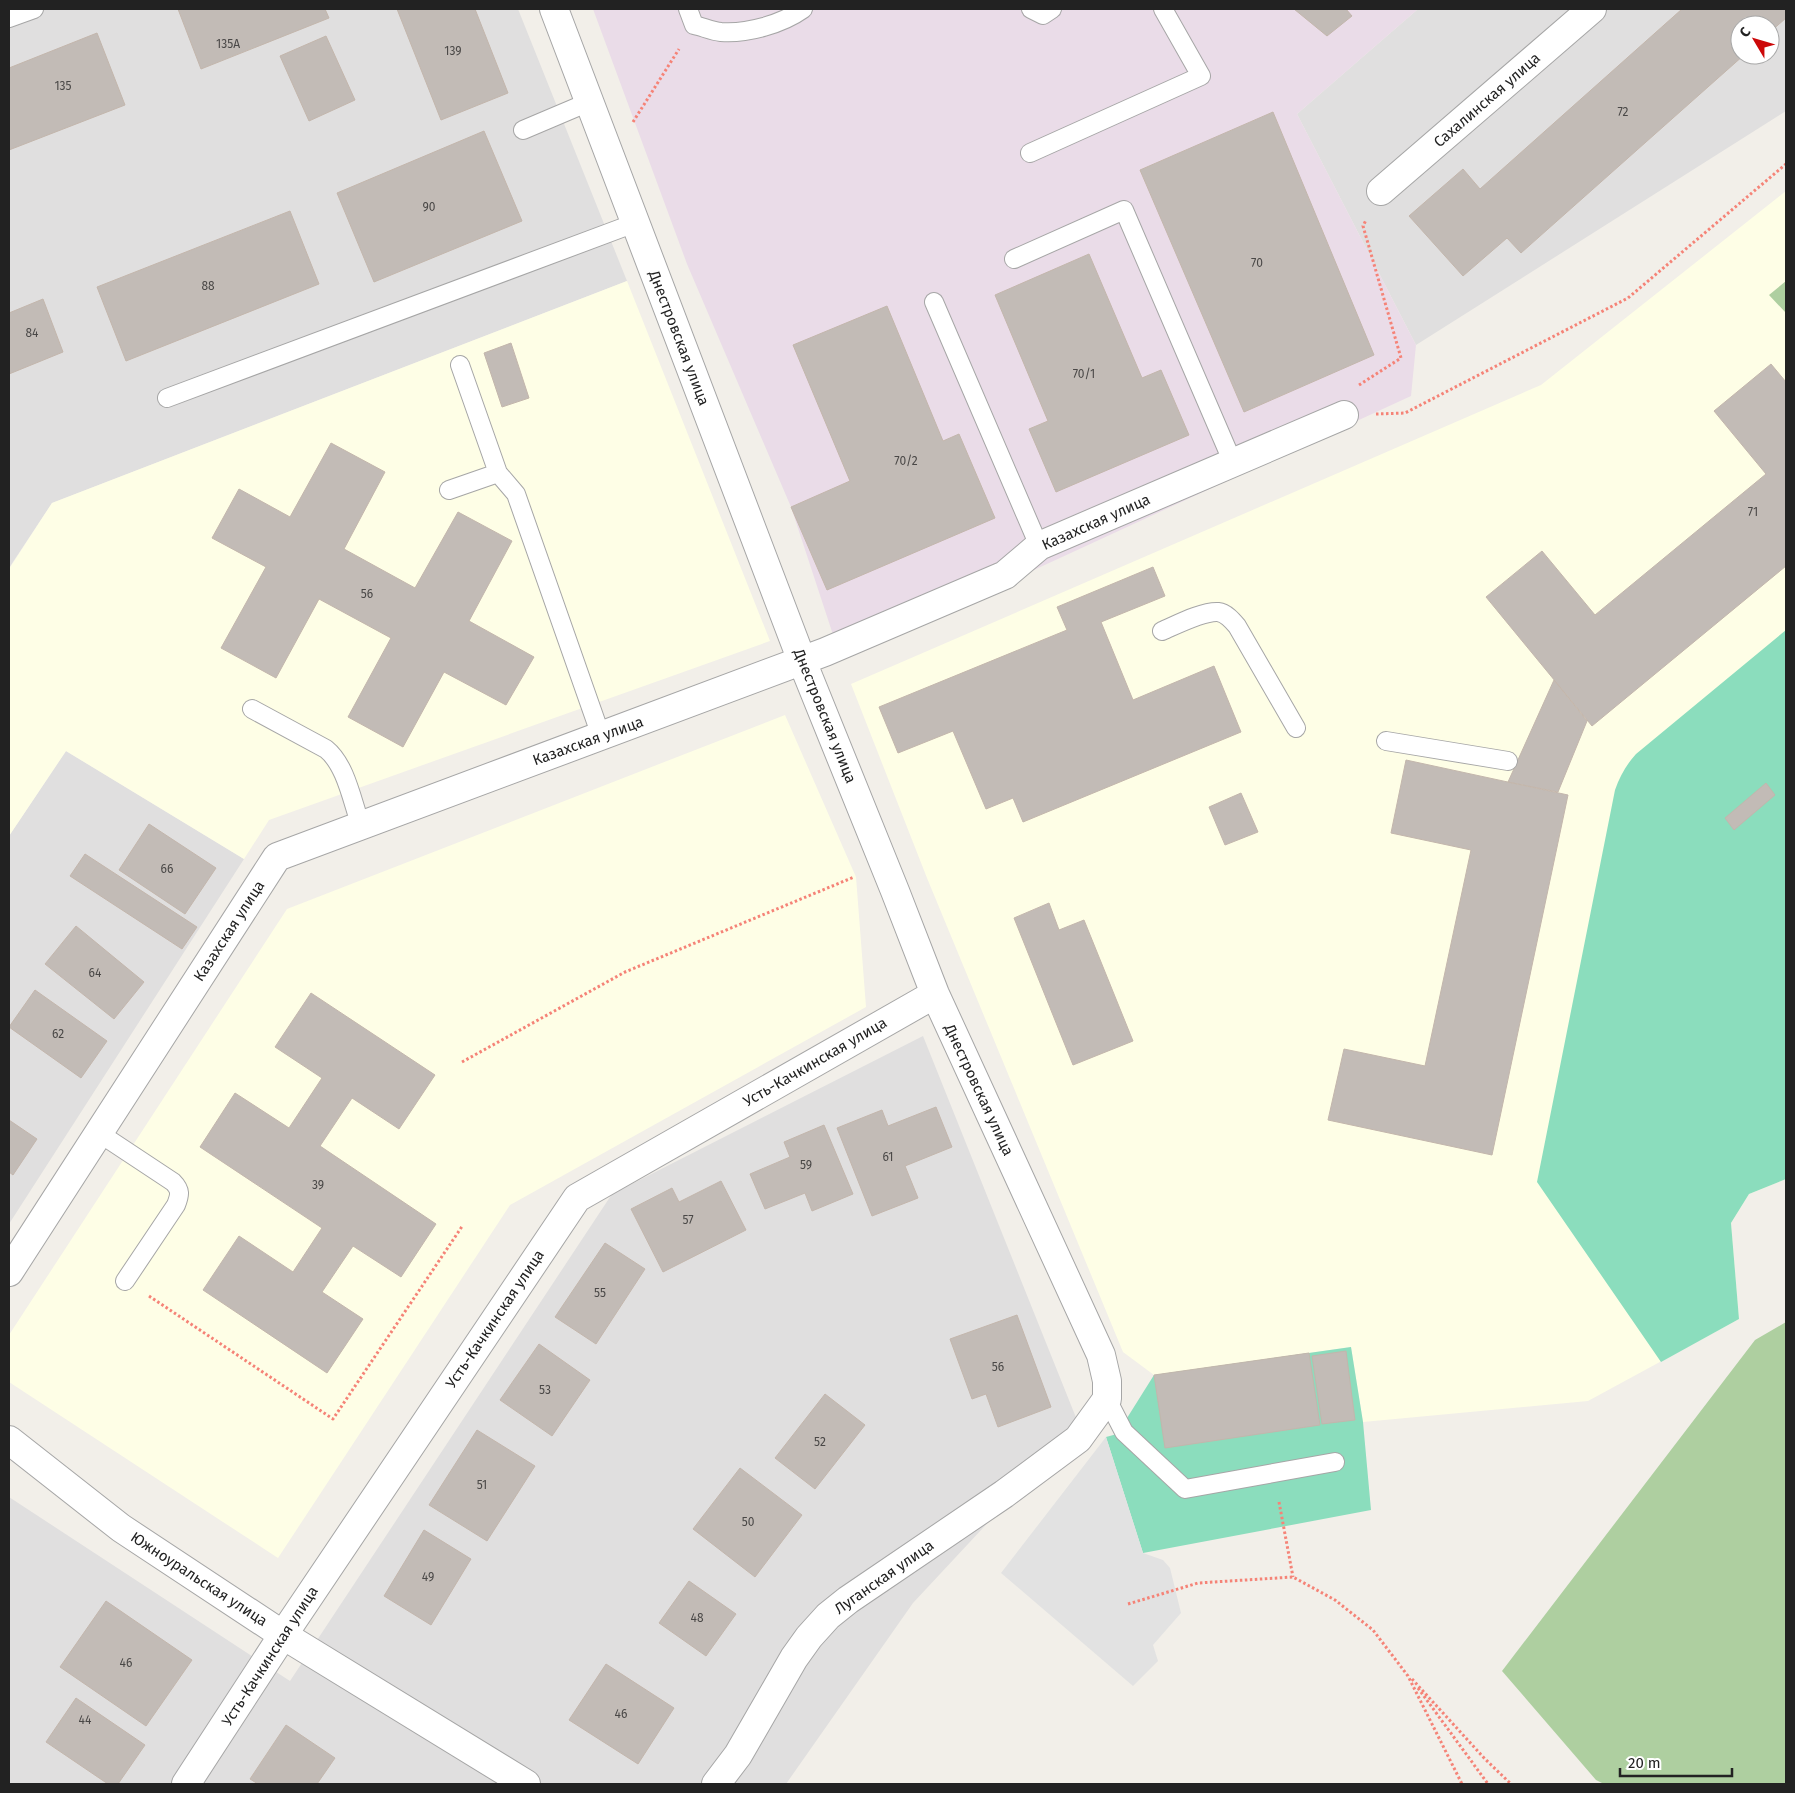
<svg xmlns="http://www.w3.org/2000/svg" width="1795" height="1793" viewBox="0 0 1795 1793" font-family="'Fira Sans',sans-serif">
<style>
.residential{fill:#e0dfdf;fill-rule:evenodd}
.industrial{fill:#eadce8}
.education{fill:#fefee6}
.forest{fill:#aecfa0}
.pitch{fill:#8bddbd}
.parking{fill:#e2e2e2}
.building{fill:#c2bbb6;stroke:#c3b6ac}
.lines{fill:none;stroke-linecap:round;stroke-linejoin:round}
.lane-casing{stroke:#a6a6a6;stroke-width:20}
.street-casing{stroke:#a6a6a6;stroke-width:30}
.path{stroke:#f58377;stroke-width:3;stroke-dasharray:2.5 2.5;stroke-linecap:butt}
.lane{stroke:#fff;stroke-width:18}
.street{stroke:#fff;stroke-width:28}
.labels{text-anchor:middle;stroke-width:5;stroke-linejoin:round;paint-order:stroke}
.number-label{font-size:12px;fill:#4a4847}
.street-label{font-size:15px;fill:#222;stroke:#fff}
</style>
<rect width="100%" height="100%" fill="#f2efe9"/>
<path class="residential" d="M9,9H518L627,281L52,503L9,568Z
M1418,9H1786V111L1416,345L1297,114ZM1740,25H1770V55H1740Z
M66,751L244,859L9,1224V836Z
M923,1036L1079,1425L913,1603L786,1784H9V1497L290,1681L612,1194Z"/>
<path class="industrial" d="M593,9H1418L1297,114L1416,345L1411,396L841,659L791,507L687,264Z"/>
<path class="education" d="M1786,191V1179L1749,1194L1731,1223L1739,1319L1588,1401L1363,1422L1351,1347L1154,1375L1123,1352L927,878L851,684L1541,385Z
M627,281L770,641L269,820L244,859L66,751L9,836V569L52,503Z
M785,715L856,877L866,1007L510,1205L278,1558L9,1382V1335L287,909Z"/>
<path class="forest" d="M1786,281V313L1769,295Z
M1786,1322V1784H1604L1596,1780L1502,1671L1755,1340Z"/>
<path class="pitch" d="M1786,630V1179L1749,1194L1731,1223L1739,1319L1661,1362L1537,1182L1615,790C1620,776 1626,765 1636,754Z
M1351,1347L1363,1422L1371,1510L1143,1553L1106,1437L1117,1434L1154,1375Z"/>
<path class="parking" d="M1106,1437L1143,1553L1163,1560L1170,1568L1181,1613L1153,1645L1158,1661L1133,1686L1001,1573Z"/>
<path class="building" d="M178,9H325L329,18L201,69Z
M397,9H475L508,93L441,120Z
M1294,9H1346L1352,16L1327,36Z
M1682,9H1786V18L1770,32V25H1740V55H1744L1521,253L1507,238L1463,276L1409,216L1463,169L1480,189Z
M97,33L125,105L9,150V68Z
M326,36L355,100L309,121L280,56Z
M1273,112L1374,355L1244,412L1140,170Z
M484,131L522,221L374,282L337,193Z
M290,211L319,284L126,361L97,287Z
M1089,254L1142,378L1161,370L1189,435L1056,492L1029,429L1048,421L995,295Z
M43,299L63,352L9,374V313Z
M887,306L943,441L959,434L995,518L827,590L791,507L850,481L793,345Z
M511,343L529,398L502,407L484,353Z
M1771,364L1786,382V566L1592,726L1486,597L1542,551L1595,615L1766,474L1714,411Z
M331,443L385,472L344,549L415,588L458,512L512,541L469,621L534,657L506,705L444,672L403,747L348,717L391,638L319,599L276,678L221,648L266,567L212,538L239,489L290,517Z
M1153,567L1165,596L1101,622L1133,700L1214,666L1241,732L1023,822L1013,798L986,809L953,731L898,753L879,707L1067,630L1057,607Z
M1554,680L1587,721L1558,792L1508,782Z
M1406,760L1568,795L1492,1155L1328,1120L1344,1049L1425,1066L1471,850L1391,833Z
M1766,783L1775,795L1734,830L1725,818Z
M1241,793L1258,832L1225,845L1209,807Z
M149,824L216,868L185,914L119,870Z
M85,854L197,927L182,949L70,876Z
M1049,903L1059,930L1084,920L1133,1041L1073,1065L1014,918Z
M76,926L144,982L114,1019L45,964Z
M35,990L107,1041L81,1078L9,1027Z
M311,993L435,1075L399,1129L352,1098L320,1146L436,1224L401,1277L353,1246L322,1292L363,1319L327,1373L203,1290L239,1236L293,1272L322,1228L200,1147L235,1093L289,1128L322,1078L275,1047Z
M936,1107L952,1147L905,1166L918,1198L872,1216L837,1128L882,1110L888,1126Z
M9,1120L37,1139L13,1175L9,1172Z
M824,1125L853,1194L812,1211L805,1193L765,1209L750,1174L790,1157L784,1142Z
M721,1181L746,1230L663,1272L631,1209L672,1188L679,1202Z
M605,1243L645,1269L596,1344L555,1317Z
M1017,1315L1051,1407L998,1427L986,1394L972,1399L950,1339Z
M539,1344L590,1380L552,1436L500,1400Z
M1346,1351L1355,1420L1322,1424L1312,1356Z
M1309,1353L1320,1425L1165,1448L1154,1375Z
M825,1394L865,1425L815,1489L775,1458Z
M477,1430L535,1466L487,1541L429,1505Z
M740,1468L802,1515L755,1577L693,1529Z
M424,1530L471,1559L431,1625L384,1596Z
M689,1581L736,1614L706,1656L659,1623Z
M106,1601L192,1660L146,1726L60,1667Z
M606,1664L674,1708L638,1764L569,1720Z
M76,1698L145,1745L118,1784H108L46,1742Z
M286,1725L335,1758L317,1784H258L250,1779Z"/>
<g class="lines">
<defs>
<path id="lane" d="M688,9L694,25C703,27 712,31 721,32C747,34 782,24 803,9
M1031,9L1043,15L1052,9
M9,18L34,9
M523,130L589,102
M1030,153L1201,76L1163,9
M1014,259L1124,210L1233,463
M934,302L1039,546
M460,365L498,473
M167,398L635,223
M449,490L498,473L516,494L601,736
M1162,631C1176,625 1203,611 1218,612C1226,613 1232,620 1237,626L1296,728
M252,709L326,749C346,765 352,801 361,826
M1386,741L1508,761
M99,1133L173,1182C181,1190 180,1195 176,1205L125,1281
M1107,1399L1124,1432L1185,1489L1335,1462"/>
<path id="street" d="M554,9L802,661L895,891L935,994L1101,1355L1107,1381V1399L1078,1439L1004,1494L848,1600L828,1616L809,1637L794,1658L738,1755L716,1784
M1381,191L1592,9
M9,1272L277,857L825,652L1005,575L1039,546L1344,415
M9,1440L121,1528L283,1635L526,1784
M186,1784L283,1635L577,1198L935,994"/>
</defs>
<use href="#lane" class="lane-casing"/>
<use href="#street" class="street-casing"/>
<path class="path" d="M633,122L679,49
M1359,385L1401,358L1363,226L1366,220
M1376,414L1405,413L1628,298L1786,164
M462,1062L625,972L854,877
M149,1296L333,1419L463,1225
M1279,1502L1293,1577
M1128,1604L1198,1583L1293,1577L1335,1600L1373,1630L1408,1676L1462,1784
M1412,1679L1485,1759L1511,1784
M1418,1688L1488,1784"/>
<use href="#lane" class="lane"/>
<use href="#street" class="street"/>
</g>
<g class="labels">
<g class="number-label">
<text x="228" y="48">135А</text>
<text x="453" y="55">139</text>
<text x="63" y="90">135</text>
<text x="1623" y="116">72</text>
<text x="429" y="211">90</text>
<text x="1257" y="267">70</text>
<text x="208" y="290">88</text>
<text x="32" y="337">84</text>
<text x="1084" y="378">70/1</text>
<text x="906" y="465">70/2</text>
<text x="1753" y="516">71</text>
<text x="367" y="598">56</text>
<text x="167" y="873">66</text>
<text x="95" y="977">64</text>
<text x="58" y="1038">62</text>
<text x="888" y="1161">61</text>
<text x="806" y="1169">59</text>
<text x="318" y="1189">39</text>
<text x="688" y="1224">57</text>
<text x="600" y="1297">55</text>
<text x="998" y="1371">56</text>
<text x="545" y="1394">53</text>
<text x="820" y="1446">52</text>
<text x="482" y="1489">51</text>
<text x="748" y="1526">50</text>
<text x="428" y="1581">49</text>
<text x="697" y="1622">48</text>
<text x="126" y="1667">46</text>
<text x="621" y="1718">46</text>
<text x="85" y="1724">44</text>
</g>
<g class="street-label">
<text transform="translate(1487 100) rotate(-41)" y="5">Сахалинская улица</text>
<text transform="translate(679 338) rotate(69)" y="5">Днестровская улица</text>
<text transform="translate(1096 522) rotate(-24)" y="5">Казахская улица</text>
<text transform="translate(825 716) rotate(68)" y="5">Днестровская улица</text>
<text transform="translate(588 741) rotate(-20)" y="5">Казахская улица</text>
<text transform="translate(229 931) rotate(-57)" y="5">Казахская улица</text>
<text transform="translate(815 1062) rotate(-30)" y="5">Усть-Качкинская улица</text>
<text transform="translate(979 1090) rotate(65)" y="5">Днестровская улица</text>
<text transform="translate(495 1319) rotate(-56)" y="5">Усть-Качкинская улица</text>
<text transform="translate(884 1577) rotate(-35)" y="5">Луганская улица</text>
<text transform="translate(199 1579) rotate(33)" y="5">Южноуральская улица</text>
<text transform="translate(270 1656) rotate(-57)" y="5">Усть-Качкинская улица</text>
</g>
</g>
<rect width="1795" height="1793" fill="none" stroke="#222222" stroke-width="20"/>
<g transform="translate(1755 40) rotate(308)"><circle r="24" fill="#ffffff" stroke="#a7a7a7"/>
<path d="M0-4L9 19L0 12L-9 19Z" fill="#cc0809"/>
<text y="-8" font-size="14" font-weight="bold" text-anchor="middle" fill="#222222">С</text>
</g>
<path d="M1620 1768v8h112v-8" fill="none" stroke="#222222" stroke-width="2.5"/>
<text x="1628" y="1768" font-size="15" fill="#222222" stroke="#ffffff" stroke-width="4" paint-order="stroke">20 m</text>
</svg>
